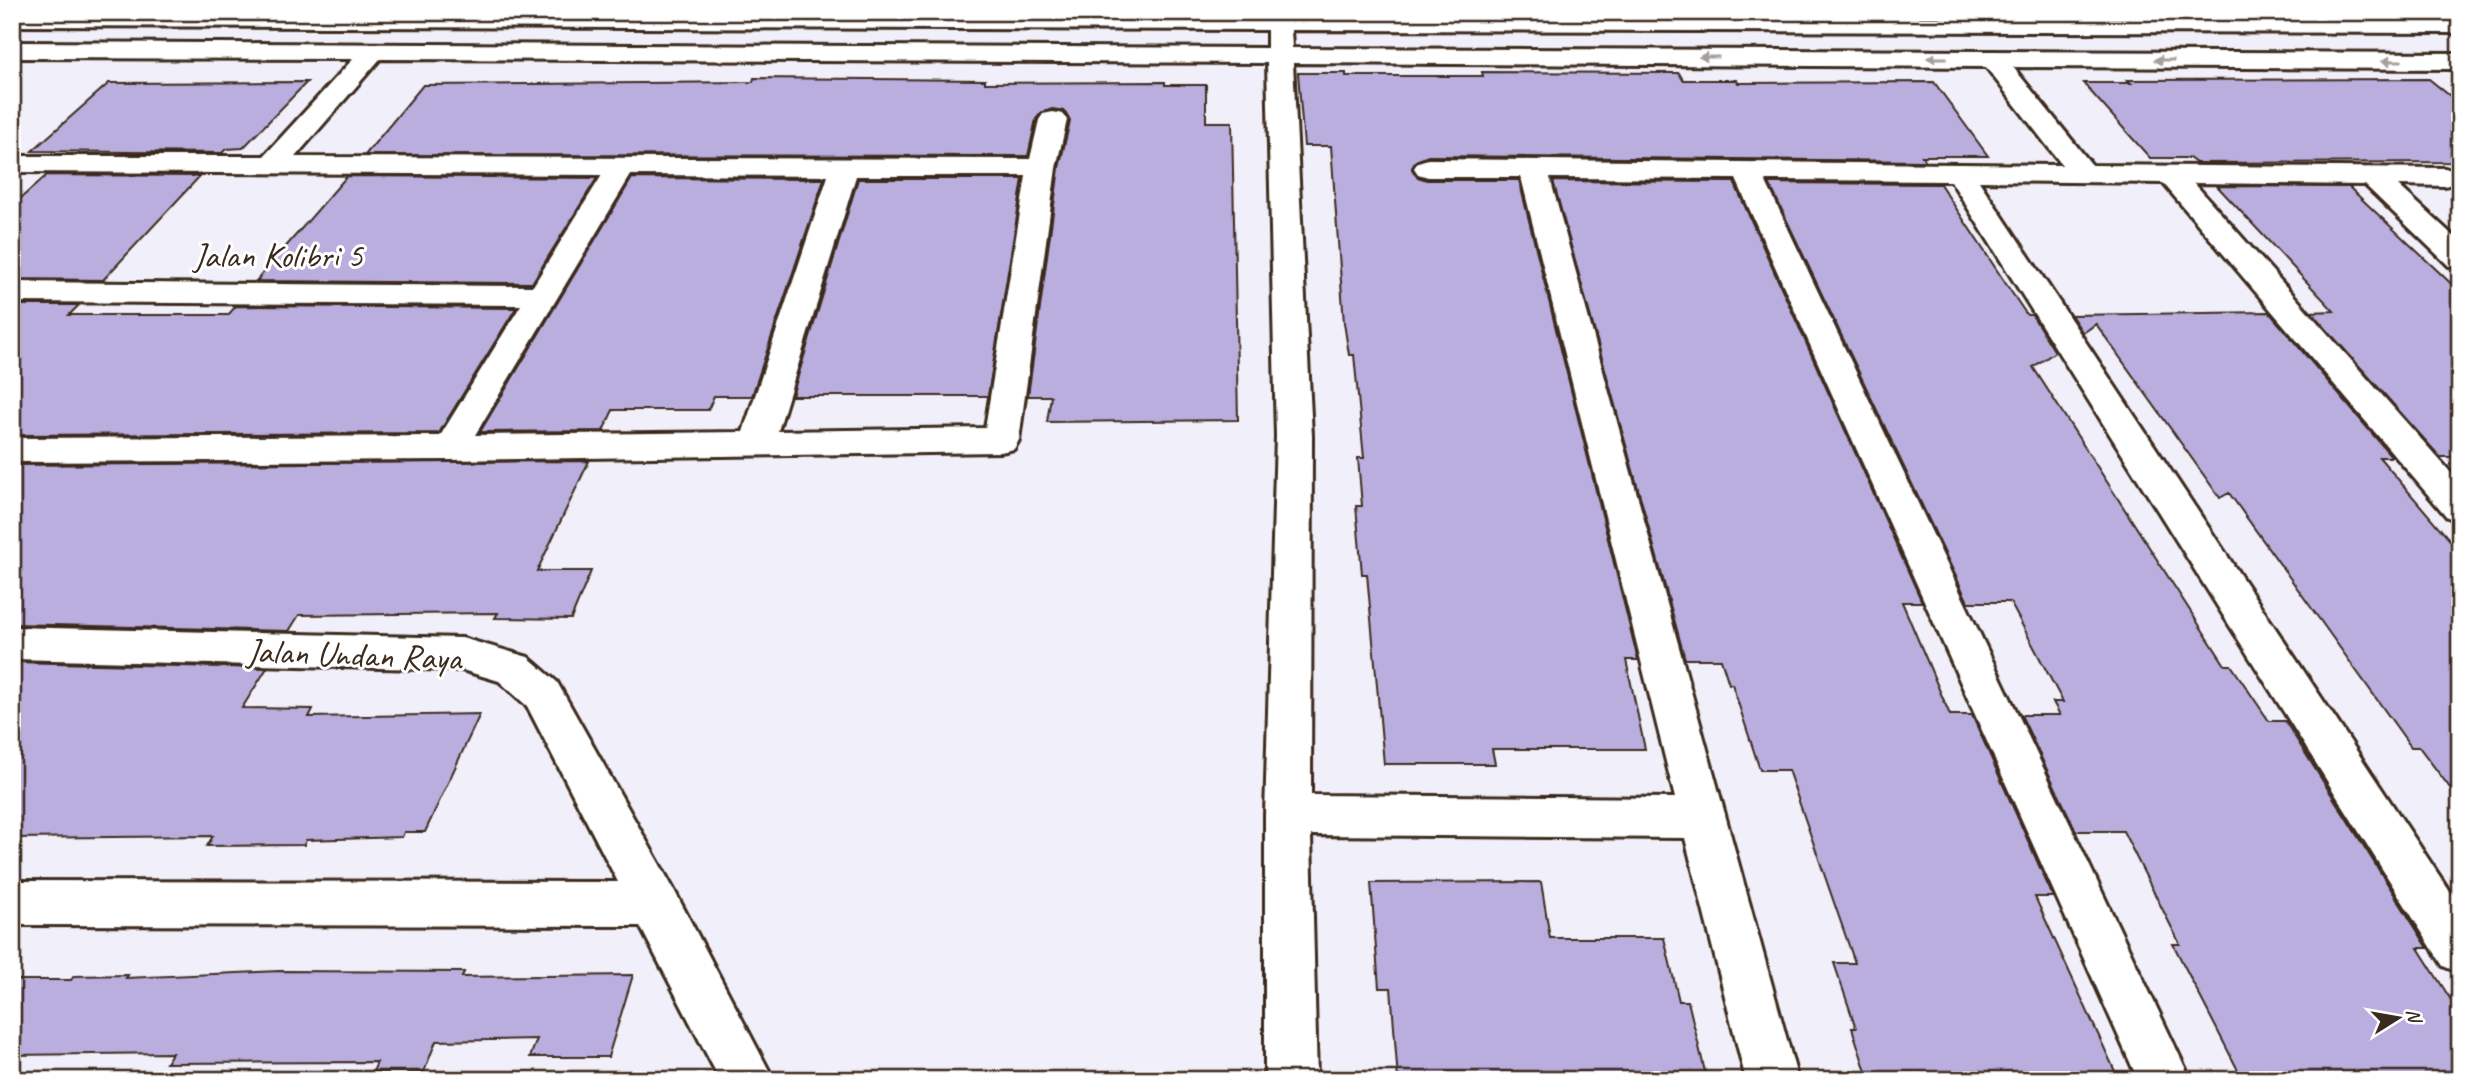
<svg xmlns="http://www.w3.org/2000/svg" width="2472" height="1092" viewBox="0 0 2472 1092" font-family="Caveat,sans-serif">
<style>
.building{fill:#baaedf;stroke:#3b2a1e;stroke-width:2}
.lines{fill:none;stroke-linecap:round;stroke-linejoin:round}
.street-casing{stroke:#3b2a1e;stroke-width:6}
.street{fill:#fff;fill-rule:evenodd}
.oneway{fill:#a79f9a}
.labels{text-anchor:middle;stroke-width:6;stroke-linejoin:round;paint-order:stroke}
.street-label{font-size:35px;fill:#3b2a1e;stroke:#fff}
</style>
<rect width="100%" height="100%" fill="#f1eff9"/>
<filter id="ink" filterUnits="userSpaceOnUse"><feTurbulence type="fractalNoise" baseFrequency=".0143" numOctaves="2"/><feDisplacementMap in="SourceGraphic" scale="14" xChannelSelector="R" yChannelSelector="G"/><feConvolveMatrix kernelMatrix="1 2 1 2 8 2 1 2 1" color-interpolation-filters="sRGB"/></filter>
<g filter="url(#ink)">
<path class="building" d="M1482,72L1679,73L1683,80H1737L1738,83L1934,82L1988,156H1922L1926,161L1428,156L1416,161L1412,169L1417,177L1427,180H1519L1638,660H1626L1645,749H1492L1495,764H1384L1367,574H1362L1356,506H1362L1358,458H1364L1354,355H1349L1344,323L1331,146H1304L1298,73H1346V76H1483Z
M754,78L985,80V83L1165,82V85H1206V122H1232L1238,420L1047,422L1051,396H1028L1059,168L1070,121L1064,111L1052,109L1041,113L1036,119L1028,156L365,155L423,85L753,82Z
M2429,79L2460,104V162L2196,163L2189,158H2150L2083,83H2131L2127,80Z
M307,82L243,148L226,149L222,153L32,151L109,83Z
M47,175L200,176L103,280L12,279V206Z
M347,176L597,178L532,283L256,281Z
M632,178L824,179L752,396H714L708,410H613L603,431L480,432Z
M858,179H1023L988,396H792Z
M1553,181L1734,182L1922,602H1902L1950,715H1972L2053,897H2035L2119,1080H1979L1978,1077L1868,1078L1852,1028H1856L1834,963H1855L1788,770H1760L1732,684H1729L1721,659H1685Z
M1769,183L1940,184L2010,290L2027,315H2032L2055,352L2033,367L2225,665H2231L2269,721H2285L2428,948H2418L2460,1014V1080H2243L2173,944H2180L2123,831H2076L2021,715H2060L2053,702H2063L2010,602H1968Z
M2217,186L2349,187L2460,292V457H2440L2311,312L2334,311Z
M12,305H79L69,315H228L236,306L516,308L439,433L12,435Z
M2269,312L2392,457H2379L2460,552V801L2419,747H2411L2229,493L2220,498L2096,324L2083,333L2071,315Z
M589,461L537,571H591L571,619L495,618L498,613L299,615L289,631L12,624V465Z
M12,662L267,668L242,708L313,709L309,717L480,714L425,832H404L402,837L306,840L304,845L207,846L213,836L12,838Z
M1541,882L1550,938H1664L1679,1001H1688L1707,1080H1398L1391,988H1379L1371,883Z
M279,971L464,972L462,977L633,975L608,1057H530L537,1039L436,1041L424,1072H373L377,1062L166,1063L172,1053L12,1055V980H71L74,976L128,975L126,978Z"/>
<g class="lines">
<defs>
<path id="street" d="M12,12L2460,19V33L1291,30L1292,48L2460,53V69L2013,67L2092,165L2445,168L2455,171L2459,177L2455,183L2445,186L2398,185L2460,242V268L2449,266L2365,185L2194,183L2460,483V521L2447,517L2163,183L1979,181L2460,907V973L2443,966L1951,181L1765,180L2191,1080H2138L1736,179L1550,178L1798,1080H1746L1685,838L1311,835L1317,1080H1265V815L1276,436L1267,63L380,59L295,157L1030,159L1039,120L1043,114L1053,112L1063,114L1067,120L1056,168L1019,440L1014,449L1001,452L450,460L12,462V438L440,436L521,305L12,302V282L533,286L602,175L12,172V156H264L353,59L12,58V42L1267,48V30L12,26ZM1293,63L1986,67L2062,165L1428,159L1418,162L1414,168L1418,174L1428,177H1521L1675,798L1311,795L1312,436ZM631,175L828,176L743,432L475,435ZM856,176H1026L985,428L778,431Z
M12,627L462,638L528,657L557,682L673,888L774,1080H720L640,926L12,925V881L618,882L527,706L499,681L462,670L12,659Z"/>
</defs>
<use href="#street" class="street-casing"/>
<use href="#street" class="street"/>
</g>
<defs><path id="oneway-solid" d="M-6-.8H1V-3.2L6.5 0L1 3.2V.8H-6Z" transform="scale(1.75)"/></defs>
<g class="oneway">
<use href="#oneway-solid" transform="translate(1709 57) rotate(-180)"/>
<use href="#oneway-solid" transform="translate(1937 58) rotate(-180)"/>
<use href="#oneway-solid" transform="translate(2164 60) rotate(-180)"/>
<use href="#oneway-solid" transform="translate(2392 61) rotate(-180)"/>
</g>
</g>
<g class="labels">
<g class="street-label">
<text x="278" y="267">Jalan Kolibri 5</text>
<text transform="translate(354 654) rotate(2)" y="12">Jalan Undan Raya</text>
</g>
</g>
<rect width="2472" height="1092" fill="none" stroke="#fff" stroke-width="42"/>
<rect x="21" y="21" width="2430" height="1050" fill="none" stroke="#3b2a1e" stroke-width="2.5" filter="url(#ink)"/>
<g transform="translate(2398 1018) rotate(79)" stroke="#ffffff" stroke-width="5" paint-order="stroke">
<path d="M0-5L12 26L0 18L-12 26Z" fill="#3b2a1e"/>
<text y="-10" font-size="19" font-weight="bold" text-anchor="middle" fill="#3b2a1e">N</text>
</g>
</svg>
